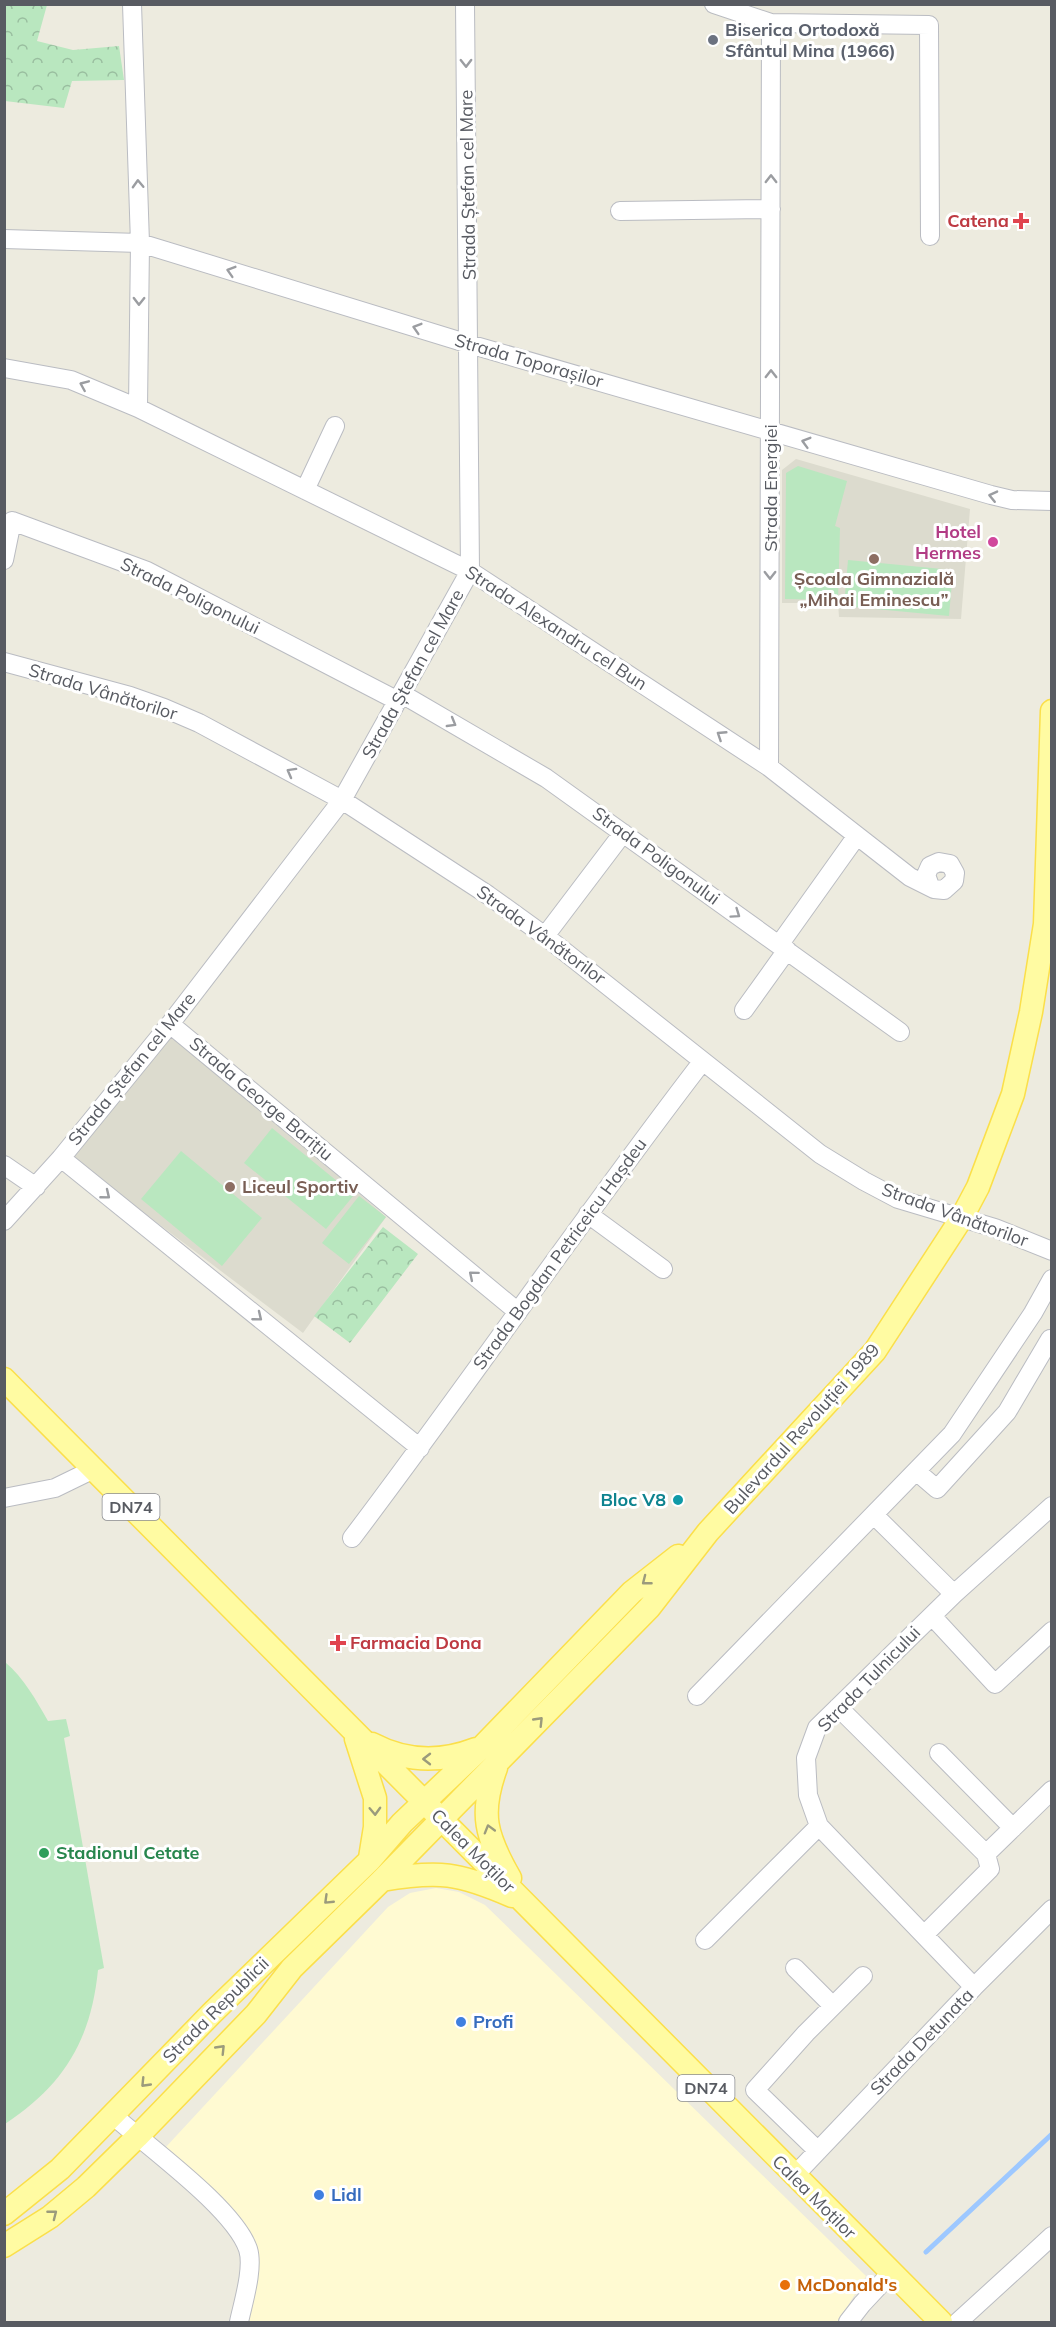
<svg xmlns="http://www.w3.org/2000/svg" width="1056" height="2327" viewBox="0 0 1056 2327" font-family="Mulish,sans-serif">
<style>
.commercial{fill:#fffad2}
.education{fill:#dcdbce}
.forest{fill:url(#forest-crowns)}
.garden{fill:#b9e7bf}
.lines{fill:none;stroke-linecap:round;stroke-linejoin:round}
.stream{stroke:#9dc8ff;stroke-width:5}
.minor-casing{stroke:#babcc2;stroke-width:20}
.major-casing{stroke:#fbdf4a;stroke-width:25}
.minor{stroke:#fff;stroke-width:18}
.major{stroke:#fffba2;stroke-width:22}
.oneway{stroke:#9b9da1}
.oneway2{stroke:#9b9b7c}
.worship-dot{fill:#6b7280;stroke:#fff;stroke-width:2}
.health-dot{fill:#e0444e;stroke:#fff;stroke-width:2}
.hotel-dot{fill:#d1479c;stroke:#fff;stroke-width:2}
.education-dot{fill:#8d6e63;stroke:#fff;stroke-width:2}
.culture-dot{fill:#0f9aa8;stroke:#fff;stroke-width:2}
.leisure-dot{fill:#2e9e5b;stroke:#fff;stroke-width:2}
.shop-dot{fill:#3f7fe0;stroke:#fff;stroke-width:2}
.food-dot{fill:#e8710a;stroke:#fff;stroke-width:2}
.labels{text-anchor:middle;stroke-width:6;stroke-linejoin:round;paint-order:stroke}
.shield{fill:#fff;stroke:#8a8c91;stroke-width:1.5}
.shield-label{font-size:16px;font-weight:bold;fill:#585b62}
.worship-label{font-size:18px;font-weight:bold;fill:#5b616d;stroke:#fff;text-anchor:start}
.street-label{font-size:18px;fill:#585b62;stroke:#fff}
.health-label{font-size:18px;font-weight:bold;fill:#be3a42;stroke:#fff;text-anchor:end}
.hotel-label{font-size:18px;font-weight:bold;fill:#b23c85;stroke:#fff;text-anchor:end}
.education-label{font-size:18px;font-weight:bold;fill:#785e54;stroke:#fff}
.culture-label{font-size:18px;font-weight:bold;fill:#0d838f;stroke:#fff;text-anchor:end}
.leisure-label{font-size:18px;font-weight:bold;fill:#27864d;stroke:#fff;text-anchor:start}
.shop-label{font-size:18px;font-weight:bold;fill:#366cbe;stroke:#fff;text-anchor:start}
.food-label{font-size:18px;font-weight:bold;fill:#c56008;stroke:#fff;text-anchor:start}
</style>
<defs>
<pattern id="forest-crowns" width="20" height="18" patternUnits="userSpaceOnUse" patternTransform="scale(1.5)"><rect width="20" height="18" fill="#b9e7bf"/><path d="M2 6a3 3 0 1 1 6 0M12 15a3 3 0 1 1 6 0" fill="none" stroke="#99be9f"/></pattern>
</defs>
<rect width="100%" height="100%" fill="#edebdf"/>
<path class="commercial" d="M436,1888L459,1892L485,1905L866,2276L838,2322H245L244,2225L234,2210L165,2148L388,1907L410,1893Z"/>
<path class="education" d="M796,459L970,509L961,619L839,617L838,603H782V470Z
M172,1031L386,1217L303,1333L70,1157Z"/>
<path class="forest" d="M4,5H47L37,41L73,50L119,46L124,80L72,81L64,108L5,101Z
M383,1227L418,1254L350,1343L314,1316Z"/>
<path class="garden" d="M798,466L847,481L835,526L840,528L838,600L785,599L786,473Z
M848,560L953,570L949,616L844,606Z
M272,1128L354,1195L326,1229L244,1163Z
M181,1151L262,1218L222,1266L141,1199Z
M359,1196L386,1217L349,1264L322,1243Z
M5,1662C24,1678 36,1700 48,1721L66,1719L70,1736L64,1738L104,1968L98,1970C91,2040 64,2085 5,2124Z"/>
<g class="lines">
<path class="stream" d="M926,2252L1052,2134"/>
<defs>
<path id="minor" d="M132,4L140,243L138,408
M714,4L771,23L929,25L930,236
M620,211L771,209
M4,239L140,243L469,344L991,495L1012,500L1052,501
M4,368L71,380L138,408L470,571L769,767L910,877L934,889L944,890L954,881L955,873L950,864L939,862L930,866L926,875L930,886
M305,490L335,426
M4,560L12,521L147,571L398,701
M4,662L130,696L164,708L199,723L342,800L488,895L545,936L820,1154L864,1181L898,1199L995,1228L1052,1251
M402,694L546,778L900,1032
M769,767L771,23
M545,936L623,833
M779,945L856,837
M744,1010L787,950
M170,1024L518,1312
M61,1158L420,1448
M4,1165L36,1187
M588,1214L663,1269
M4,1221L61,1158L170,1024L342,800L470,571L465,4
M916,1471L937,1489L1007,1412L1050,1339
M4,1498L55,1488L94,1469
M874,1515L954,1594
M352,1538C471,1381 582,1218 702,1062
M932,1616L995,1684L1052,1631
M697,1696L952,1434L1033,1313L1052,1279
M838,1707L986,1854L1052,1790
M939,1753L1013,1828
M924,1935L990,1869L986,1854
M705,1940L819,1826
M795,1968L833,2006
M974,1987L819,1826L808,1795L806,1758L817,1728L954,1594L1052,1506
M114,2116C148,2147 234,2208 248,2249C254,2268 243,2303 239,2322
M818,2151L755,2090L806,2033L863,1976
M794,2176L974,1987L1052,1909
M848,2322L862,2304L891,2273
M958,2322L1052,2236"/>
<path id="major" d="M4,1379L941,2322
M356,1739L375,1798V1827L370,1858
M372,1744C406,1762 440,1763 476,1749
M496,1768C479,1814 486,1836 510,1878
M382,1880C439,1870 459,1873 512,1896
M4,2214L60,2169L212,2013L370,1860L402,1823L483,1746L632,1592L678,1556
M4,2246L50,2217L86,2187L137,2137L256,2014L292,1968L382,1880L649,1608L708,1532L875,1351L961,1219L978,1187L1013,1094L1031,1012L1045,924L1052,711"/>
</defs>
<use href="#minor" class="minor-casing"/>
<use href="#major" class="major-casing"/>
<use href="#minor" class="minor"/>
<use href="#major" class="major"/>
</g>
<defs><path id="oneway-chevron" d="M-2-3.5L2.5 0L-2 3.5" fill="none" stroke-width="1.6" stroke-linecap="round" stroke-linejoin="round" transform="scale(1.5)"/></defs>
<g class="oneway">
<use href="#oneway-chevron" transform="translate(466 63) rotate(89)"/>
<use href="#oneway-chevron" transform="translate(771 179) rotate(-90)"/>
<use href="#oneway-chevron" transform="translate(138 184) rotate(-92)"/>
<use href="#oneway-chevron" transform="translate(231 271) rotate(-163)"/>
<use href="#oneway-chevron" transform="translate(139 301) rotate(91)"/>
<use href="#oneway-chevron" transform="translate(417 328) rotate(-163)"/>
<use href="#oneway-chevron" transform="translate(771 374) rotate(-90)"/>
<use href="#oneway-chevron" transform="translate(84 385) rotate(-157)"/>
<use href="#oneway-chevron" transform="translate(806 442) rotate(-164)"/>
<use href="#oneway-chevron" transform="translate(993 496) rotate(-167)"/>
<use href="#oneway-chevron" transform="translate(770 575) rotate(90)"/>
<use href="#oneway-chevron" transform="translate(452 723) rotate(30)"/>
<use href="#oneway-chevron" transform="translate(721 735) rotate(-147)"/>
<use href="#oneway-chevron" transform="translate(291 772) rotate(-151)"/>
<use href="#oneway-chevron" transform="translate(736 914) rotate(35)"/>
<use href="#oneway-chevron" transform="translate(106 1195) rotate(39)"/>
<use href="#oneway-chevron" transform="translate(473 1275) rotate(-140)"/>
<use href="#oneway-chevron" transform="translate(258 1317) rotate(39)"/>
</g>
<g class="oneway2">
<use href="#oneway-chevron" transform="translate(646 1581) rotate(142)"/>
<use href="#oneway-chevron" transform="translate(539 1721) rotate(-46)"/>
<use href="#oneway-chevron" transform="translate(427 1759) rotate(-180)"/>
<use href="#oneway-chevron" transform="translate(375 1811) rotate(88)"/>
<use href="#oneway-chevron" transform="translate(489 1829) rotate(-106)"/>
<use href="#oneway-chevron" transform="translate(328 1900) rotate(136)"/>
<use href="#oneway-chevron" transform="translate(221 2049) rotate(-46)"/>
<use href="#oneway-chevron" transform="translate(145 2083) rotate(134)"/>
<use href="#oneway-chevron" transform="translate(53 2214) rotate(-38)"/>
</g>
<circle class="worship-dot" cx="713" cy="40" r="6"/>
<g class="health-dot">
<path d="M1018 212h6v6h6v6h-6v6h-6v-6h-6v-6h6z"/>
<path d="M335 1634h6v6h6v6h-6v6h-6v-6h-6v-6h6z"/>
</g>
<circle class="hotel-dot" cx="993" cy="542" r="6"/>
<g class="education-dot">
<circle cx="874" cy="559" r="6"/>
<circle cx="230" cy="1187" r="6"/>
</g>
<circle class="culture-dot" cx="678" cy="1500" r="6"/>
<circle class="leisure-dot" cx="44" cy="1853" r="6"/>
<g class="shop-dot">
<circle cx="461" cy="2022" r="6"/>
<circle cx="319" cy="2195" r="6"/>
</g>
<circle class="food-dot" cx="785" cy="2285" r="6"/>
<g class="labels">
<g class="shield">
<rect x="102.5" y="1494" width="57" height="26" rx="4.5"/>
<rect x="677.5" y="2075" width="57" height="26" rx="4.5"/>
</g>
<g class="shield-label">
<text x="131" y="1513">DN74</text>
<text x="706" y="2094">DN74</text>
</g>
<g class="worship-label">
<text x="725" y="36">Biserica Ortodoxă<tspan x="725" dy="21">Sfântul Mina (1966)</tspan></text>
</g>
<g class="street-label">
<text transform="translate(468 185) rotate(-91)" y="6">Strada Ștefan cel Mare</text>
<text transform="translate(529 361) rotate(16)" y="6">Strada Toporașilor</text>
<text transform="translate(771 488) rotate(-90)" y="6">Strada Energiei</text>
<text transform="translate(190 596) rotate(26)" y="6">Strada Poligonului</text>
<text transform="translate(556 628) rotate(33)" y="6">Strada Alexandru cel Bun</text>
<text transform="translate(413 674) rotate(-61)" y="6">Strada Ștefan cel Mare</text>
<text transform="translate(103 692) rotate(17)" y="6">Strada Vânătorilor</text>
<text transform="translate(656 856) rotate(36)" y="6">Strada Poligonului</text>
<text transform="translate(541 935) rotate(36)" y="6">Strada Vânătorilor</text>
<text transform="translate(132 1069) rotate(-51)" y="6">Strada Ștefan cel Mare</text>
<text transform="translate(261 1099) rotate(40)" y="6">Strada George Barițiu</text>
<text transform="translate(955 1215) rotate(20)" y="6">Strada Vânătorilor</text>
<text transform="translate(560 1254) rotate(-54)" y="6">Strada Bogdan Petriceicu Hașdeu</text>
<text transform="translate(802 1429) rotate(-48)" y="6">Bulevardul Revoluției 1989</text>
<text transform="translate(869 1679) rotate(-46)" y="6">Strada Tulnicului</text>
<text transform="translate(473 1851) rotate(45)" y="6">Calea Moților</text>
<text transform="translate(216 2010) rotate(-45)" y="6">Strada Republicii</text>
<text transform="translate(922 2042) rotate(-46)" y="6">Strada Detunata</text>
<text transform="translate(814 2197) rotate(45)" y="6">Calea Moților</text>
</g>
<g class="health-label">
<text x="1009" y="227">Catena</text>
<text x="350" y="1649" text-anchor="start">Farmacia Dona</text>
</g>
<g class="hotel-label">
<text x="981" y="538">Hotel<tspan x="981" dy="21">Hermes</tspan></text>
</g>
<g class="education-label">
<text x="874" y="585">Școala Gimnazială<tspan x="874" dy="21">„Mihai Eminescu”</tspan></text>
<text x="242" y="1193" text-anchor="start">Liceul Sportiv</text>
</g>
<g class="culture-label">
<text x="666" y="1506">Bloc V8</text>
</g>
<g class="leisure-label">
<text x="56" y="1859">Stadionul Cetate</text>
</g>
<g class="shop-label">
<text x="473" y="2028">Profi</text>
<text x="331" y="2201">Lidl</text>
</g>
<g class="food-label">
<text x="797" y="2291">McDonald's</text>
</g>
</g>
<rect width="1056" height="2327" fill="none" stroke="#585b62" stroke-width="12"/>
</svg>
